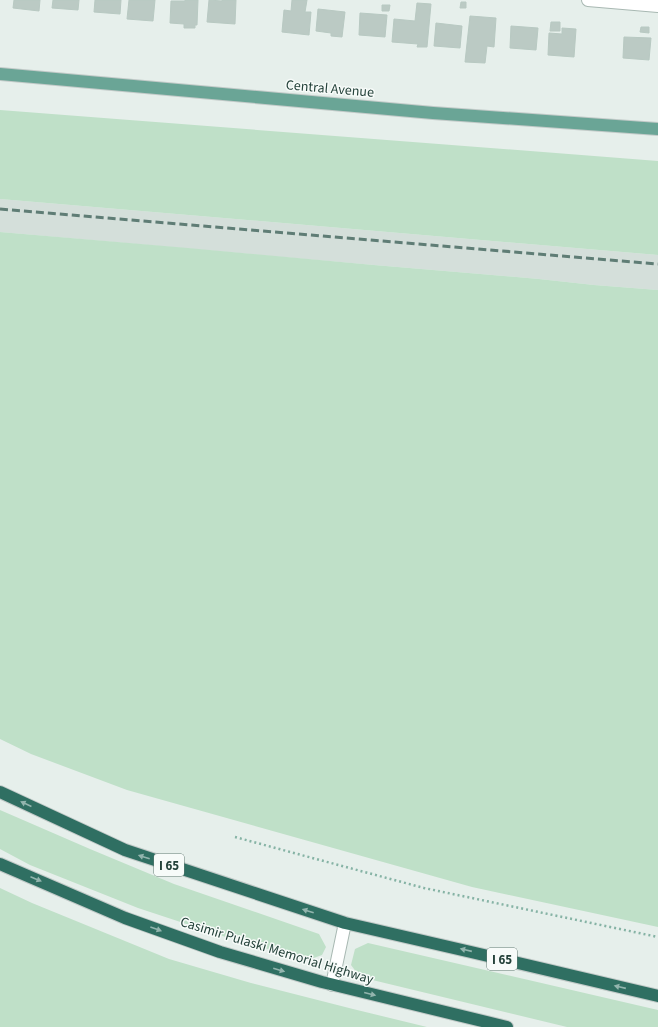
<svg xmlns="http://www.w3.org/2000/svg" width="658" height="1027" viewBox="0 0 658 1027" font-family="'Source Sans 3',sans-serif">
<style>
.built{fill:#d4dfda}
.green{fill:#bfe0c8}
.building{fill:#bbcac4;stroke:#b8c9c2}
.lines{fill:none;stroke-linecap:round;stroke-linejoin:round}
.minor-casing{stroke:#a8b8b2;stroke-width:14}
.major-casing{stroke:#c2cac8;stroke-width:14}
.highway-casing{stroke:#c2cac8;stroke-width:14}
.path{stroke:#86b3a5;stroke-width:2.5;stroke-dasharray:2 3;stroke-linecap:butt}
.minor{stroke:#fff;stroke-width:12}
.major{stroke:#6aa596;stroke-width:12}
.highway{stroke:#2f6f62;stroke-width:12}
.rail{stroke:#5f7d75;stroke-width:3;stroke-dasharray:8 4;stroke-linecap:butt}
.oneway{fill:#93b5ae}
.labels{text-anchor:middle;stroke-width:3;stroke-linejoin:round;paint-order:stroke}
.shield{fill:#f7fbf9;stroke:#637a73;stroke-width:1}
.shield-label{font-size:13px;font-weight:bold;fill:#24423a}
.street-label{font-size:14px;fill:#24423a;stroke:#f7fbf9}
</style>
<rect width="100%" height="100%" fill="#e6efeb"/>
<path class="built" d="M0,199L658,255V290L594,285L539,279L374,265L0,232Z"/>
<path class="green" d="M0,110L658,161V255L0,199Z
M0,232L188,248L374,265L539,279L594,285L658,290V927L472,887L127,790L31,754L0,739Z
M0,810L90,849L174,884L319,934L326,947L322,955L308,960L235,940L138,908L30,865L0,849Z
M0,888L32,903L169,959L251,983L353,1009L427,1027H0Z
M368,943L658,1010V1027H567L360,977L351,965L355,949Z"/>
<path class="building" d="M14,0H40L39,11L13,8Z
M53,0H79L78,10L52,8Z
M95,0H121L120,14L94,12Z
M129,0H155L153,21L127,19Z
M185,0H198L197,25H195V28H184V24L170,23L171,1H185Z
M209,0L222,1V0H236L235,24L207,22Z
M292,0H307L305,12H311L309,35L282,32L284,10L291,11Z
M461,2H466V8H460Z
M417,3L431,4L427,47H417L418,44L392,42L394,19L415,21Z
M382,5H390L389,11H382Z
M318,9L345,12L342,37L331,36V33L316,31Z
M360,13L387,15L385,37L359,35Z
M470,16L496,18L494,47L487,46L485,63L465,62Z
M551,22H560V31H550Z
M436,23L462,26L460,48L434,46Z
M511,26L538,28L536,50L510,48Z
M641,27H649V33L640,32Z
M562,28L576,29L574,57L548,55L549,33L562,34Z
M624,37L651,38L649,60L623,58Z"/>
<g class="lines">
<defs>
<path id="minor" d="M588,0L658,6
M332,985L345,923"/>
<path id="major" d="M0,74L433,113L658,129"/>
<path id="highway" d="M0,792L125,850L345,923L471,952L658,996
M0,864L125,918L220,952L322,982L507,1027"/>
</defs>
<use href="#minor" class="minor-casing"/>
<use href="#major" class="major-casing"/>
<use href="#highway" class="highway-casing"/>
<path class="path" d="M235,837L305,856L424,888L658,937"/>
<use href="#minor" class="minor"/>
<use href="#major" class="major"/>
<use href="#highway" class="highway"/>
<path class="rail" d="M0,209L658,264"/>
</g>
<defs><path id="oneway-solid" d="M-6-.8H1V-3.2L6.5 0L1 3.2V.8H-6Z"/></defs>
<g class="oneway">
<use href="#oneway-solid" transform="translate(26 804) rotate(-155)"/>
<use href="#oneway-solid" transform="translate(144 857) rotate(-162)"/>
<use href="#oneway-solid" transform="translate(36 879) rotate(23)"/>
<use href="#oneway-solid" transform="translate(308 911) rotate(-162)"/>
<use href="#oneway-solid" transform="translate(156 929) rotate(20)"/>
<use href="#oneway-solid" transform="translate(466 950) rotate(-167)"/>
<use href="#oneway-solid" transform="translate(279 970) rotate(16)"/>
<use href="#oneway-solid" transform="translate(620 987) rotate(-167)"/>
<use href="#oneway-solid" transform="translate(370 994) rotate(14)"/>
</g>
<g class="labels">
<g class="shield">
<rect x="154" y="854" width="30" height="22" rx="3"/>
<rect x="487" y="948" width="30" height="22" rx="3"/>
</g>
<g class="shield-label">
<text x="169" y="870">I 65</text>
<text x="502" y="964">I 65</text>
</g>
<g class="street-label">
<text transform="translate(330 88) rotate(5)" y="5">Central Avenue</text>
<text transform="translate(277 950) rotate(17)" y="5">Casimir Pulaski Memorial Highway</text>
</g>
</g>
</svg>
